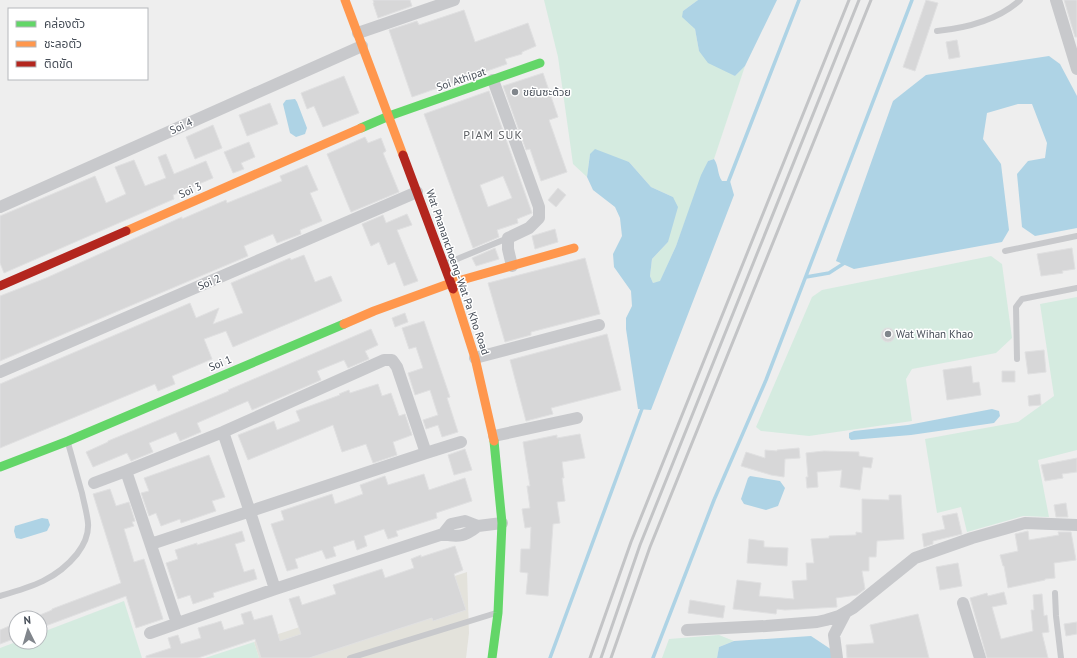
<svg xmlns="http://www.w3.org/2000/svg" width="1077" height="658" viewBox="0 0 1077 658" font-family="'PT Sans','Noto Sans Thai',sans-serif">
<style>
.commercial{fill:#e3e2db}
.green{fill:#d5ebe0}
.water{fill:#aed3e5}
.lines{fill:none;stroke-linecap:round;stroke-linejoin:round}
.stream{stroke:#aed3e5;stroke-width:3.5}
.building{fill:#d7d7d8;stroke:#e0e0e1;fill-rule:evenodd}
.lane{stroke:#c8c9cc;stroke-width:6}
.street{stroke:#c8c9cc;stroke-width:12}
.fast{stroke:#63d668;stroke-width:9}
.slow{stroke:#ff974d;stroke-width:9}
.jam{stroke:#b3261e;stroke-width:9}
.rail{stroke:#c3c4c6;stroke-width:3}
.poi-dot{fill:#81868c;stroke:#fff;stroke-width:1.5}
.labels{text-anchor:middle;stroke-width:3;stroke-linejoin:round;paint-order:stroke}
.street-label{font-size:11px;fill:#474e58;stroke:#fff}
.poi-label{font-size:11px;fill:#474e58;stroke:#fff;text-anchor:start}
.neighbourhood-label{font-size:12px;letter-spacing:1px;fill:#5a5d61;stroke:#fff}
</style>
<rect width="100%" height="100%" fill="#eee"/>
<path class="commercial" d="M467,572L469,633L466,658H259L254,642Z"/>
<path class="green" d="M544,0H698L683,11L695,29L699,51L735,76L745,66L714,159L708,161L676,246L660,282L653,283L650,276L652,259L668,242L673,197L651,187L629,162L590,154L587,177L573,164L558,57Z
M991,256L1002,264L1012,338L996,353L912,369L906,379L912,421L809,436L761,431L756,427L812,297L822,290Z
M1077,297V450L1038,460L1049,517L1023,516L967,532L961,507L937,513L925,439L1018,422L1054,396L1040,304Z
M124,601L142,658H0V648L16,642H40V633Z
M719,635L734,641L719,647L717,658H662L669,639Z
M254,642L259,658H205Z"/>
<path class="water" d="M698,0H777L745,66L735,76L708,63L699,51L695,29L682,17L683,11Z
M1049,56L1060,64L1077,96V228L1035,236L1022,227L1017,174L1028,161L1045,158L1047,143L1032,104H1018L987,113L983,139L1001,164L1009,230L1002,242L854,269L836,261L893,101L926,75Z
M295,99L297,102L307,128L305,134L296,137L290,133L283,104L286,100Z
M595,149L629,162L651,187L673,197L678,207L668,242L652,259L650,276L653,283L660,281L676,246L701,175L708,161L714,159C719,166 717,174 722,181H730L734,195L651,410L638,409L626,329V318L632,306L631,291L614,267L613,254L622,236L620,218L615,207L593,190L587,177L590,154Z
M992,409L999,411L1000,416L994,423L911,435L851,440L849,438V433L854,431L908,425Z
M750,476L780,481L785,488L778,506L766,510L744,504L741,499L748,478Z
M42,518L48,519L50,525L47,531L21,539L16,538L14,531L15,526Z
M811,636L832,650L833,658H717L719,647L734,641Z"/>
<g class="lines">
<path class="stream" d="M727,185L799,0
M806,277L829,273L846,262
M550,658L643,406
M653,658L714,500L766,380L912,0"/>
</g>
<path class="building" d="M373,0H410L412,6L378,18L373,3H374Z
M926,0L938,3L915,71L903,67Z
M1064,0H1077V37H1075Z
M464,10L475,42L528,23L536,46L522,52V54L505,59L507,64L412,97L389,30L417,21L419,25Z
M957,40L960,57L949,59L946,42Z
M543,73L558,117L549,120L567,172L541,181L530,149L526,150L503,86Z
M344,76L359,113L323,127L314,106L307,109L301,93Z
M489,91L532,213L517,219L518,223L497,230L499,237L473,248L424,114ZM503,176L512,198L488,207L480,185Z
M270,103L278,124L247,136L239,115Z
M213,125L222,148L195,159L186,137Z
M365,137L368,143L381,138L386,151L383,153L399,192L351,212L327,154Z
M249,142L255,157L241,163L244,169L233,173L224,152Z
M166,154L174,174L206,161L213,178L173,195L174,199L4,273L0,263V216L95,176L106,203L126,194L115,167L134,160L145,186L166,178L158,157Z
M307,165L318,190L310,193L322,221L300,230L301,234L277,243L273,234L244,246L248,256L0,361V296L46,278L182,217V219L226,200L227,203L282,181L280,176Z
M558,188L566,195L556,207L548,200Z
M407,214L412,225L397,230L418,281L404,286L395,262L388,265L379,242L371,246L362,224L383,215L386,223Z
M555,229L558,242L535,249L532,236Z
M495,248L499,259L476,266L472,258Z
M1072,248L1075,269L1062,271L1063,273L1041,276L1037,254Z
M304,255L315,282L331,276L342,301L233,347L226,331L204,339L212,359L172,376L175,384L158,391L155,384L0,448V384L190,303L196,318L219,308L213,324L243,313L231,283L290,258L291,260Z
M585,258L600,314L531,332V335L505,342L488,283Z
M405,313L408,322L395,327L392,318Z
M424,321L450,397L447,398L458,432L442,437L438,425L426,429L423,420L438,415L430,390L415,395L408,373L423,368L416,347L409,349L402,328Z
M881 335a7 7 0 1 1 14 0a7 7 0 1 1-14 0Z
M371,329L378,345L365,351L369,359L348,368L344,360L317,371L321,380L252,410L248,401L227,410L197,423L201,432L180,441L176,432L149,443L153,452L131,461L127,453L93,467L86,452L108,442V441L229,391L228,390Z
M607,334L621,390L551,408L553,414L526,421L510,360Z
M1044,350L1046,372L1028,374L1025,352Z
M971,366L973,383L979,382L981,395L947,400L943,370Z
M1002,371H1015V382H1002Z
M378,384L382,396L391,393L399,416L405,414L412,435L393,442L397,455L373,463L366,444L342,452L333,425L248,460L238,435L274,421L277,430L300,421L296,411L340,395L339,394L349,390L350,393Z
M1040,394L1041,405L1029,406L1028,396Z
M580,434L585,458L562,462L564,478H562L565,501L557,502L560,523L553,524L548,596L526,594L528,573L520,572L521,549H530L531,527L525,528L522,509L530,508L527,486H530L523,442L557,435V438Z
M799,448L800,458L785,459L784,477L771,475L741,466L746,452L765,458V450L777,451V450Z
M465,449L472,470L454,475L448,455Z
M824,451L859,452V456L873,458L871,468L863,467L860,490L840,487L842,470L817,472L818,487L807,488L806,477H808L806,453Z
M209,455L225,497L212,501L216,511L181,523L180,519L161,526L156,513L149,516L141,493L149,491L144,478Z
M1077,458V472L1062,474L1063,478L1045,481L1041,465Z
M424,474L429,490L465,478L472,501L436,513L437,518L396,531L398,536L388,539L384,529L364,536L367,546L357,550L354,540L333,547L336,556L326,559L322,550L295,559L298,568L287,571L271,524L284,520L281,511L332,494L335,504L363,494L360,485L385,476L388,485Z
M110,489L116,506L129,502L135,521L132,522L134,526L124,529L134,562L144,559L163,619L136,628L126,596L40,628V615L52,610V609L121,583L93,494Z
M889,495H901L904,539L877,541L876,557H869V571H862L865,589L857,595L836,598L837,607L785,610L777,609L776,614L733,609L737,580L761,583L759,596L794,599L792,581L807,580L806,563H814L811,539L829,538V536L856,535V532L862,533V499L889,500Z
M1066,503L1068,517H1056L1054,505Z
M957,513L962,534L933,541V544L924,547L922,534L945,529L942,516Z
M242,531L245,541L235,544L244,572L254,569L257,579L213,593L214,597L193,604L190,595L178,599L166,563L178,559L175,550L197,543V545Z
M1028,531L1029,540L1059,535L1058,532H1071L1076,560L1054,563L1055,578L1045,579V580L1008,588L1004,566H1003L1000,555L1018,551L1015,534Z
M749,539L764,541V547L788,548L787,566L747,563Z
M455,546L463,570L454,574L466,610L433,621L432,618L309,658H261L255,639L198,658H146V656L171,648L168,638L178,635L181,644L201,638L198,628L215,623L221,621L224,630L244,624L241,614L251,611L254,620L272,615L280,641L301,634L289,599L299,596L302,605L336,594L333,585L382,569L385,578L414,568L411,559L421,555V557Z
M958,563L962,586L940,590L936,567Z
M1004,592L1007,604L992,607L1001,639L1033,631L1031,610H1034L1033,595L1042,594L1044,616L1047,615L1049,632L1042,633L1048,658H987L970,598L987,593L988,596Z
M690,600L725,606L723,618L688,613Z
M918,614L929,658H847L846,645L874,643L870,625Z
M1077,622V634L1066,636L1064,624Z
M16,623V638L0,644V630Z"/>
<g class="lines">
<path class="lane" d="M937,31C966,28 997,21 1020,0
M1005,251L1077,236
M445,264L508,238
M1017,359L1016,307L1022,299L1077,288
M1055,593L1056,616L1061,658
M0,596C31,587 56,580 77,554C84,545 89,535 88,523C87,513 84,503 82,493C77,476 73,460 68,443
M350,658L496,613"/>
<path class="street" d="M1056,0L1077,69
M358,33L454,0
M493,80L539,207V218L529,228L508,238V249L512,266
M0,207L362,46
M475,358L599,325
M0,372L417,192
M223,432L250,512L275,589
M494,436L577,418
M94,483L126,471
M443,534L451,524L465,521L478,526L502,523
M151,544L426,453L461,442
M963,603L980,658
M177,623L126,471L223,432L384,360H392L397,367L426,453
M687,630L766,626L817,622L826,620L839,616L853,608L915,558L972,538L1025,523L1077,525
M150,633L275,589L443,534C459,538 465,536 478,526
M837,658L834,635L846,612"/>
<path class="fast" d="M361,128L389,116L540,63
M0,467L68,441L344,324
M492,658L498,613L502,523L494,441"/>
<path class="slow" d="M345,0L403,155
M126,231L361,128
M453,289L475,358L494,441
M344,324L374,311L451,283L574,248"/>
<path class="jam" d="M403,155L453,289
M0,286L126,231"/>
<path class="rail" d="M590,658L631,542L849,0
M601,658L640,545L859,0
M611,658L650,547L871,0"/>
</g>
<g class="poi-dot">
<circle cx="515" cy="92" r="4"/>
<circle cx="888" cy="334" r="4"/>
</g>
<g class="labels">
<g class="street-label">
<text transform="translate(461 79) rotate(-19)" y="4">Soi Athipat</text>
<text transform="translate(181 126) rotate(-24)" y="4">Soi 4</text>
<text transform="translate(190 190) rotate(-24)" y="4">Soi 3</text>
<text transform="translate(458 272) rotate(71)" y="4">Wat Phananchoeng-Wat Pa Kho Road</text>
<text transform="translate(209 282) rotate(-23)" y="4">Soi 2</text>
<text transform="translate(220 363) rotate(-23)" y="4">Soi 1</text>
</g>
<g class="poi-label">
<text x="523" y="96">ขยันซะด้วย</text>
<text x="896" y="338">Wat Wihan Khao</text>
</g>
<g class="neighbourhood-label">
<text x="493" y="139">PIAM SUK</text>
</g>
</g>
<rect x="8" y="8" width="140" height="72" fill="#ffffff" stroke="#b5b8bc"/>
<rect x="16" y="21" width="20" height="6" fill="#63d668" stroke="#b5b8bc"/>
<text x="44" y="28" font-size="12" fill="#474e58">คล่องตัว</text>
<rect x="16" y="41" width="20" height="6" fill="#ff974d" stroke="#b5b8bc"/>
<text x="44" y="48" font-size="12" fill="#474e58">ชะลอตัว</text>
<rect x="16" y="61" width="20" height="6" fill="#b3261e" stroke="#b5b8bc"/>
<text x="44" y="68" font-size="12" fill="#474e58">ติดขัด</text>
<g transform="translate(28 630) rotate(355)"><circle r="19" fill="#ffffff" stroke="#b5b8bc"/>
<path d="M0-3L7 15L0 10L-7 15Z" fill="#81868c"/>
<text y="-6" font-size="11" font-weight="bold" text-anchor="middle" fill="#474e58">N</text>
</g>
</svg>
